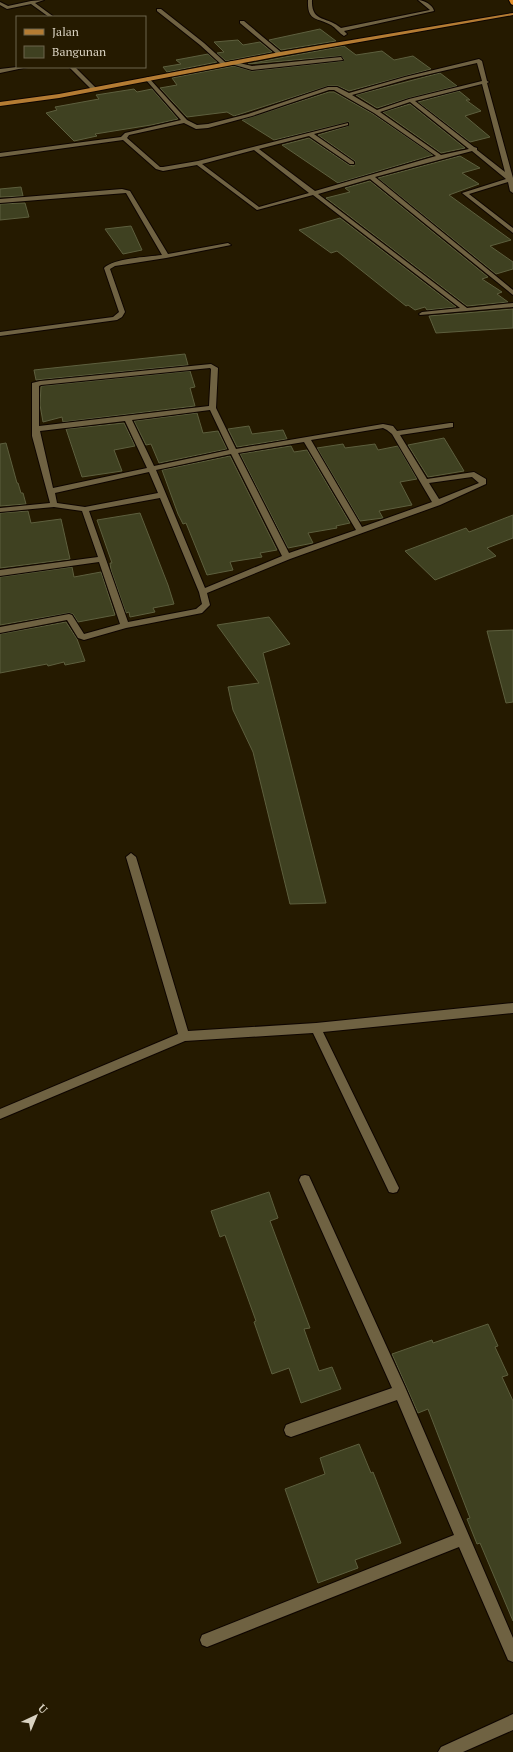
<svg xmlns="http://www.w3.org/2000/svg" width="513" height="1752" viewBox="0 0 513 1752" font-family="'PT Serif',serif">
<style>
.building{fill:#3f4121;stroke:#5d5f3e}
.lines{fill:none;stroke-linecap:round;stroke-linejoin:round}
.minor-casing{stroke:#0e0500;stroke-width:2}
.major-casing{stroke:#0e0500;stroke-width:2}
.highway-casing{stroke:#0e0500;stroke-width:2}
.minor{fill:#6f6242;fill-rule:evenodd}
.major{fill:#b47c33;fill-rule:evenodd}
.highway{fill:#e28e29;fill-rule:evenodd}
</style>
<rect width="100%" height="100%" fill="#251a00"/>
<path class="building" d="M320,29L336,41L281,50L269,40Z
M238,40L243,45L260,42L272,52L226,61L217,53L224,52L214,42Z
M344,46L356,55L382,51L394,60L413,56L431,69L349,91L338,86H328L234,116L227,112L187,117L160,88L177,85L172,78L234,66L252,71L343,61L344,59L341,56L248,64Z
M208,54L217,62L167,72L163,67L181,64L176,60Z
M440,73L457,86L409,98L377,108L356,95Z
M134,89L137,92L152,89L178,119L151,125L95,134L97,136L74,141L46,113L57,110L55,107L99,99L96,95Z
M459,91L470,100H466L481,111L465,116L490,137L470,142L418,102Z
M329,92H334L373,114L433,155L338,183L282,145L309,138L349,165L354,166L355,161L318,135L348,126L349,122L274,140L242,120Z
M410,104L465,148L441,153L383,112Z
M460,156L480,168L462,173L479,184L449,195L511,240L490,246L513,262V269L496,274L378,178Z
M370,181L488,277L482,279L502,292L497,294L508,302L467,306L326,198L350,192L345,188Z
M21,187L23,196L0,197V189Z
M25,203L29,217L0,220V204Z
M340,218L456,307L427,310L425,307L415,310L408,305L406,306L337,251L331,253L299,230Z
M131,226L142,250L123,254L105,229Z
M513,309V328L436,333L429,316Z
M185,354L188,365L36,380L34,370Z
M190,371L195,387L190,388L195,406L63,422L62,417L43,422L40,405L41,386Z
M197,413L203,433L218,431L227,449L159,463L151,444L146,445L134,421Z
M124,423L135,446L114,450L122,471L82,477L66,429Z
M249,426L252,434L283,430L287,439L237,447L228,429Z
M444,438L464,471L428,477L408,445Z
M6,443L17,483H18L21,493H23L26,504L0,506V444Z
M343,444L345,448L375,444L378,450L398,446L417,479L400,482L412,505L379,511L383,518L360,521L317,448Z
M291,446L294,452L307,450L350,523L336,526L337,528L308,533L313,543L288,548L240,454Z
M230,456L277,550L260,553L262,557L230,562L233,570L207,575L186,523L183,524L178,514L162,470Z
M28,511L31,523L61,519L70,559L0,568V513Z
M140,513L168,585L174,604L153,608L155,612L130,617L129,612L126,613L111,570L110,563H112L97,520Z
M513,515V538L487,548L496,556L435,580L405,551L466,528L469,532Z
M72,567L74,577L101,572L115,615L78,622L73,614L69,613L0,625V577Z
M269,617L290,644L263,653L326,903L290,904L253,752L233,710L228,687L259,683L217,625Z
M66,622L77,639L85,661L65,665L64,662L48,666L47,664L0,673V634Z
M513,630V702L506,703L487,631Z
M269,1192L278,1218L270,1221L310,1328L304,1329L319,1371L332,1367L341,1389L301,1403L289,1368L272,1374L254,1322L256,1321L225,1235L220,1237L211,1211Z
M488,1324L498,1346L495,1347L508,1375L502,1377L513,1401V1621L480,1543L477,1544L467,1519L470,1518L428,1409L418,1413L392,1354L432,1340L433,1343Z
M359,1444L371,1473L373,1472L401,1543L355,1560L358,1568L318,1583L285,1489L325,1474L320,1458Z"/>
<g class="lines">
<defs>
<path id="minor" d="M44,0L35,3L54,17H49L31,4L7,9L0,5V2L8,6L31,1Z
M308,0H312C311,23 328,16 341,28L430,10L418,0C424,0 433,5 434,11L344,31L347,34L344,36C339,33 336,28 331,25C317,17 307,22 308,0Z
M157,9H161L204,43L226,63V65H222L200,45L157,11Z
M240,21H244L282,53V55H278L240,23Z
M341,57L343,60L252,70L228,63L231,61L252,66Z
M479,59L482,61L487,81L489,82L487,83L513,178V193L510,191L508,182L469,194L513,228V233L462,193L506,179L472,151L375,177L513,290V295L370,179L318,194L467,308L513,303V307L420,315L419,314L422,312L460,308L313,195L257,210L197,165L163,171L156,169L123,140L0,157V153L121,137L125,133L181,120L146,80V78L148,77L187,120L197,125L208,124L248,114L328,87H337L349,93L405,77ZM477,63L482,81L409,99L377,110L352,95L408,79ZM482,84L505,172L477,150V148L474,147L415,101ZM329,90H334L374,113L436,156L315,191L259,149L309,136L350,164H354V162L314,134L348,125V123L198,161L163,167H160L127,138L129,135L184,123L196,129L208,128L252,116ZM410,102L469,149L441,155L380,112ZM254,150L309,193L259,207L202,164Z
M17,67H28L0,73V69Z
M69,67H75L96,88V90H92Z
M122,189L130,191L168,254L228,243L231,245L166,258L115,266L110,269L125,312L122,317L117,320L0,336V332L113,317L119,312L104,268C114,258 147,257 162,255L126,193L0,203V199Z
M211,364L218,368L216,408L236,449L383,424L393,426L397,431L450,423H453V427L400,435L427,479L474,472L486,479V484L440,505L290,559L207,593L210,605L202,613L126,628L84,640L78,638L67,620L0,633V627L69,614L72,615L84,634L120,624L99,562L0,576V570L98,557L82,511L54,507L0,512V508L50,503L32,436V383L40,381ZM210,368L211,369L209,406L39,426V386L41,385ZM210,410L229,450L154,466L132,420ZM125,421L147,468L53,488L40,431ZM383,428L387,430L392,434L432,502L362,527L311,440ZM304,442L356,530L289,553L238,453ZM231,454L282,556L205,588L156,470ZM149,472L158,493L85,507L57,503L55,493ZM472,477L479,483L439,499L429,483ZM160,498L199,592L202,604L196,609L128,622L89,511Z
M131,853L136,857L188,1031L316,1023L513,1003V1013L323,1032L397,1184L399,1188L397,1192L393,1193L389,1192L313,1033L185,1041L0,1119V1109L178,1034L126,857Z
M305,1175L309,1176L405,1387L513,1638V1662L508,1660L459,1547L207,1647L202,1645L200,1640L202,1635L454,1535L397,1400L291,1437L286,1435L284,1430L286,1425L291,1423L392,1388L299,1180L301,1176Z
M513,1714V1730L463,1752H438L441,1747Z"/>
<path id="major" d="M513,13V15L280,56L59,98L0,106V102L59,94L280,52Z"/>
<path id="highway" d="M509,0H513V5L511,4Z"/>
</defs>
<use href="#minor" class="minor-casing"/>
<use href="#major" class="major-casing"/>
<use href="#highway" class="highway-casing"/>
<use href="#minor" class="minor"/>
<use href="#major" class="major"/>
<use href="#highway" class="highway"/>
</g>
<rect x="16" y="16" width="130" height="52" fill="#251a00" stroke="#6d644d"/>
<rect x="24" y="29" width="20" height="6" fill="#b47c33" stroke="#6d644d"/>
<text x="52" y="36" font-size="12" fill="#d9d2c1">Jalan</text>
<rect x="24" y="46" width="20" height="12" fill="#3f4121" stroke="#6d644d"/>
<text x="52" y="56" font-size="12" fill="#d9d2c1">Bangunan</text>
<g transform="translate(36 1716) rotate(44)" stroke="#251a00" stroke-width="3" paint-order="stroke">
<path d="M0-3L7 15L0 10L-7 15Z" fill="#d9d2c1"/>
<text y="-6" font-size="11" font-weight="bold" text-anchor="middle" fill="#d9d2c1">U</text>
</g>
</svg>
